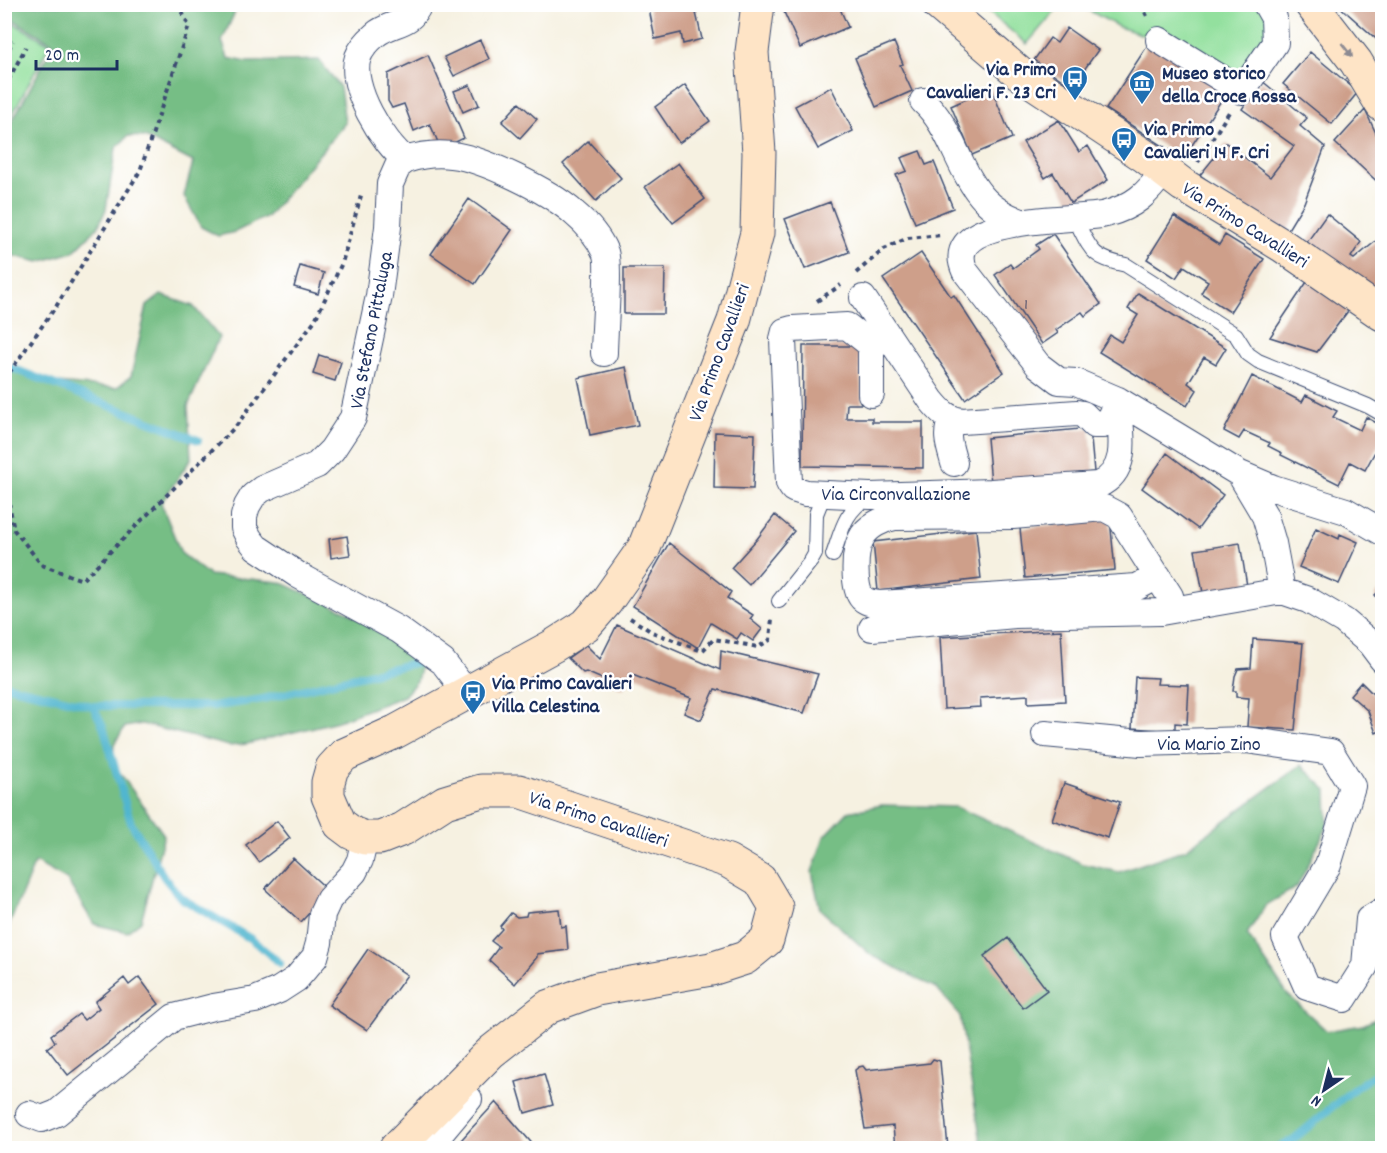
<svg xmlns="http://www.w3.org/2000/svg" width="1387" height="1153" viewBox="0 0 1387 1153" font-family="Dekko,sans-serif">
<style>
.green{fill:#93e09e;stroke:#57887e;stroke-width:1.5}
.forest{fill:#76be85;stroke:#487672;stroke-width:1.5}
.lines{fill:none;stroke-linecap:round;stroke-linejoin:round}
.stream{stroke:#51b6cf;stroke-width:8}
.building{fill:#ce9f8a}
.service-casing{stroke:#3c4c72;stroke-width:16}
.minor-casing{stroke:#3c4c72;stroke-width:28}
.secondary-casing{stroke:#3c4c72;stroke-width:35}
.path{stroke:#3c4c72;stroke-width:4;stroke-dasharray:4.5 4.5;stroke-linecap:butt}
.service{stroke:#fff;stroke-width:14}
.minor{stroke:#fff;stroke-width:26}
.secondary{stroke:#fee4c6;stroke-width:33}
.oneway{fill:#8c8a92}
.labels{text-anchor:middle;stroke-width:5;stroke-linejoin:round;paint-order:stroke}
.number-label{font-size:16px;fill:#484b69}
.poi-label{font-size:20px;font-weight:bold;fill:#1b2f5e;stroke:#fff;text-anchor:start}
.street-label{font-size:20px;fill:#1b2f5e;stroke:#fff}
</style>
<rect width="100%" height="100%" fill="#fff"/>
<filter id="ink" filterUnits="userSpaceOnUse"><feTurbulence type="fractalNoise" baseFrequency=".0167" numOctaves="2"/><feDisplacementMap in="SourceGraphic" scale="12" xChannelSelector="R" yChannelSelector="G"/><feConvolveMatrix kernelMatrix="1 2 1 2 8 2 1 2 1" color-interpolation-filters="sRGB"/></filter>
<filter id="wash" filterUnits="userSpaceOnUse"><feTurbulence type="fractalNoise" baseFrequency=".008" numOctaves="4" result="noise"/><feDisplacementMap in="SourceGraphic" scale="24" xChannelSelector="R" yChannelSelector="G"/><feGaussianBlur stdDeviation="1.35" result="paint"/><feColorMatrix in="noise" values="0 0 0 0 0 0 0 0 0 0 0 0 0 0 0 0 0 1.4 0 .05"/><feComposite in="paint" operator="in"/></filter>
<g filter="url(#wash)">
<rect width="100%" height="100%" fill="#f6f1e1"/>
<path class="green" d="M980,5H1060L1027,44Z
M1079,5H1266L1274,18L1242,91L1159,40L1119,27Z
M5,18L50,44L5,128Z"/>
<path class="forest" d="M8,5H238L222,41L228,58L247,62L319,60L340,87L345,123L268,216L235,232L218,236L201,227L184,196L193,162L145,137L128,136L116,148L106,209L98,227L73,252L39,262L5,254V134L54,44L5,15Z
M161,295L193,306L219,337L188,406L191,459L161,503L181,553L209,575L280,582L348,612L408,652L421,664L417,681L404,696L338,721L247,744L229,746L142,724L125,727L114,744L113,763L164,835L141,921L127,932L94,924L67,880L35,862L5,935V363L45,382L116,388L131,376L147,306Z
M1301,765L1327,790L1328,825L1297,887L1266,905L1247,934L1287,994L1327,1031L1363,1025L1382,1016V1148H982L960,1016L936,988L871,955L820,909L812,872L824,837L848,812L882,805L956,807L1083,864L1119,872L1186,849Z"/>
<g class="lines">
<path class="stream" d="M4,365L198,440
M4,685L93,706H218L263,699L427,660
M93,706L103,726L131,823L164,877L181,898L251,939L280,963
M1278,1148L1294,1139L1356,1087L1382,1070"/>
</g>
<g id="blocks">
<path class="building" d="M648,4H694L702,39L683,44L681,33L655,39Z
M800,4H838L848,27L800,48L784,12Z
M1338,5H1382V44Z
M1067,28L1098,50L1072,87L1034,60L1050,38L1057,43Z
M480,40L489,59L454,76L444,57Z
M1151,40L1228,90L1183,159L1106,109Z
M894,42L903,64L900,65L912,91L876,107L855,58Z
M1310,52L1358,92L1332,124L1283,84Z
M428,55L464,138L441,149L430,124L414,131L404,104L392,108L388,101V74Z
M1261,80L1307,118L1300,126L1325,147L1304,203L1284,236L1200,175L1226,143L1270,177L1294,146L1242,109Z
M470,85L479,105L463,112L454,91Z
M685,85L710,121L679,143L655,107Z
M831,87L853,131L818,149L795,106Z
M991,88L1012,138L972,155L951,106Z
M519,103L537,119L520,138L502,122Z
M1365,110L1382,146V186L1335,143Z
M1059,120L1079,152L1088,146L1108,180L1071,203L1053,173L1045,178L1023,142Z
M588,141L621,178L596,201L563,164Z
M920,151L926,165L934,162L953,208L915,223L896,175L907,171L901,158Z
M678,163L705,199L673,223L645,187Z
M469,199L512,230L475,284L431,254Z
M830,202L849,252L805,269L785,219Z
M1327,214L1361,242L1351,257L1354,259L1382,236V299L1307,242Z
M1174,216L1219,245L1225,235L1264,259L1230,312L1201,293L1208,281L1184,266L1176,278L1147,259Z
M1053,234L1101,304L1085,316L1082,312L1056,330L1058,333L1042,344L995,275L1010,264L1013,268L1039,249L1036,245Z
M921,253L951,297L954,295L1004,372L965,399L883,279Z
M300,266L324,273L318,294L294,287Z
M624,268H665L664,314H624Z
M1313,273L1351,307L1317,352L1270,337Z
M1138,293L1226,348L1216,364L1204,357L1188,383L1197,390L1187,406L1099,352L1110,335L1121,342L1138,315L1128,309Z
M803,346H859L862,404H847L846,418H872V422H923V468L802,466Z
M319,355L341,362L335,381L313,374Z
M626,367L638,425L590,435L578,378Z
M1252,376L1302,402L1306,395L1337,411L1333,417L1360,430L1366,417L1382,426V439L1365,470L1350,462L1339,484L1281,455L1282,453L1268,446L1270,443L1244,431L1239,439L1224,431Z
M1090,428L1094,472L991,483L987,438Z
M715,432L755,434L753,489L714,488Z
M1167,453L1223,495L1198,529L1142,488Z
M775,515L794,531L749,585L731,568L757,539Z
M1110,519L1115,570L1025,578L1020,528Z
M1316,528L1339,539L1340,534L1358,542L1339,584L1299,567Z
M976,530L981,579L878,591L873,542Z
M347,536L350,555L331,558L329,539Z
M669,543L731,592L727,598L753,615L750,619L762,629L753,641L741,633L737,639L711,623L698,648L633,606Z
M1240,543L1247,586L1203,593L1195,550Z
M1382,589V605L1375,595Z
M617,625L720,670L721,651L818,674L804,713L715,689L701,720L684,713L691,698L630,674L623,688L586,672L583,673L568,658L586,645L600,659Z
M1061,630L1065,701L1028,703V695L980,698L981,707L944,709L940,637Z
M1253,639L1303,643L1295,730L1247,727L1249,698L1236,697V691H1233L1235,676L1238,669L1251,668Z
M1135,677L1158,678L1157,684L1189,685L1187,724L1175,723V731L1132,728Z
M1361,682L1374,695L1382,711V730L1376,733L1368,711L1350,695Z
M1064,783L1120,802L1108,838L1052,820Z
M277,821L290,838L259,862L246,845Z
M293,858L329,891L301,922L265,889Z
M559,909L561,927L566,926L568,950L537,954V957L515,984L489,960L499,947L491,941L502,929L500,926L511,913L517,917L526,916L527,912Z
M1008,938L1047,990L1023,1008L984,956Z
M368,949L407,975L367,1030L329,1005Z
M139,977L159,1004L68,1075L47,1048L55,1042L51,1035L79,1014L84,1020L99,1008L95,1002L124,978L129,985Z
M933,1059L940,1061L948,1148H895L893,1126L865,1129L855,1070L859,1067L863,1066L866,1070L930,1063Z
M544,1074L553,1105L525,1113L516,1082Z
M496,1102L536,1148H454L470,1130Z"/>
</g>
</g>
<g filter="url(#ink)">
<use href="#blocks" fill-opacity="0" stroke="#3c4c72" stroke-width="1.5"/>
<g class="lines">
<defs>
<path id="service" d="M1075,219C1091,249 1090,258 1126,265L1236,335L1248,354L1258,361L1368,406L1382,414
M833,555C842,530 844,512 868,497
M779,601L811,561L815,554L816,514L824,494"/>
<path id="minor" d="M419,4C410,27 391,21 375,35C368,41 361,49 358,57C348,86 383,143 406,160L398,166L390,184L388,227L379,296L353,418L332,450L317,465L262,489L253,496L247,506L244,516V528L249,538L256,547L298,575L399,630L443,662L467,693
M1159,40L1242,91L1275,43L1274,18L1266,4
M923,101C952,127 958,172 985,200C995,211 1008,217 1021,222
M406,160C421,155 435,153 451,155C483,158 549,191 574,213C586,223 599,238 605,252C610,262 604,337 604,353
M1164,171C1147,194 1135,206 1106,214C1077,222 938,213 965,271L1038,365L1059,381L1076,382L1118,400L1240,474L1273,488L1346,511L1382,532
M863,298L931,400C940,411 947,419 962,421L1077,413L1083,414L1094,425H1103L1110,417L1118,400
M871,394V345L847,326L792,329L785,331L783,339L789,483L793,489L806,493L870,496L991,492L1098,485C1132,470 1120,430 1118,400
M952,420C944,434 950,448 954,463
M1240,474L1265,516L1273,543L1282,591
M1158,576L1137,587L880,604C874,603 867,603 862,598C853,588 854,551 861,539C867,526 883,519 895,517L1013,516L1104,508L1119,516L1170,596L1173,609
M872,628L1015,615L1161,612L1282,591L1308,600L1344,621L1370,643L1382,659
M1045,734L1141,743L1246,740L1331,752L1352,786L1328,865L1285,937L1307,987L1344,999L1365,966L1369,919L1382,911
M29,1114L42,1119L57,1113L174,1017L213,1007L255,1000L279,990L296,979L315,957L319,943L322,914L329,899L354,872L360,860L365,838
M428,1148L469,1099"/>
<path id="secondary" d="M938,4L1019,73L1146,157L1183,185L1283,246L1382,314
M1311,4L1356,62L1382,105
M396,1148L491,1052L548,1007L597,989L711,969L745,958L767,940L776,907L760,880L728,861L519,791H481L445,802L403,829L380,838H365L352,833L340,824L328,796V782L332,768L344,755L395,732L553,646L586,625L606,602L644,548L734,321L757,233L759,153L752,52L758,4"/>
</defs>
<use href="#service" class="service-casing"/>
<use href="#minor" class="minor-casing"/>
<use href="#secondary" class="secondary-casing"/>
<path class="path" d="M1141,4L1148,18
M4,57L13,41
M4,88L26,47
M1198,162L1229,112
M856,273L884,249L908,238L942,235
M817,301L841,285
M4,380L57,305L140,171L189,26L178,4
M4,476L14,530L42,565L82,580L236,426L315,320L342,263L362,192
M630,618L652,632L702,651L714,639L758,647L770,640L772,618"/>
<use href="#service" class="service"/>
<use href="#minor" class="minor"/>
<use href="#secondary" class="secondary"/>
</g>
<defs><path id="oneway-solid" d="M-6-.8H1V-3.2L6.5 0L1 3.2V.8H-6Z" transform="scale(1.5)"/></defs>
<use class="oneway" href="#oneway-solid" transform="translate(1347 50) rotate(52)"/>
</g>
<defs>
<symbol id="bus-pin" viewBox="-11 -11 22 30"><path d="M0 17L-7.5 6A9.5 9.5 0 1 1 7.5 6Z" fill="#1f6fb2" stroke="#fff"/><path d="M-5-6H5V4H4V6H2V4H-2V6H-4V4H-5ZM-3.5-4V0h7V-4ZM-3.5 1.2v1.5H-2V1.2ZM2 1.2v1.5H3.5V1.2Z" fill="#fff"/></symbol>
<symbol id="museum-pin" viewBox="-11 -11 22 30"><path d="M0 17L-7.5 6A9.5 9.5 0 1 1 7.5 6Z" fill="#1f6fb2" stroke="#fff"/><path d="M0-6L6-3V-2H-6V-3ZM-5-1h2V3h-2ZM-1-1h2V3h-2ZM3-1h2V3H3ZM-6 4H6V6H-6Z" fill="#fff"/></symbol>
</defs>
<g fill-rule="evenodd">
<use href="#bus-pin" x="1060" y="64" width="30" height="40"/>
<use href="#museum-pin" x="1127" y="68" width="30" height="40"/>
<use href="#bus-pin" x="1109" y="125" width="30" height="40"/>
<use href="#bus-pin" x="458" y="678" width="30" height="40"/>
</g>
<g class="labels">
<g class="number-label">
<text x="1026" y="309">1</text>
</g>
<g class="poi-label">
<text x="1056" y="75" text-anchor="end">Via Primo<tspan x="1056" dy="23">Cavalieri F. 23 Cri</tspan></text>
<text x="1162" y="79">Museo storico<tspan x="1162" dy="23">della Croce Rossa</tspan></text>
<text x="1144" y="135">Via Primo<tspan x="1144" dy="23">Cavalieri 14 F. Cri</tspan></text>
<text x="492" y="689">Via Primo Cavalieri<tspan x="492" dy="23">Villa Celestina</tspan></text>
</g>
<g class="street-label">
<text transform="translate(1246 224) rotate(32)" y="7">Via Primo Cavallieri</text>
<text transform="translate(370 330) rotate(-79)" y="7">Via Stefano Pittaluga</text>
<text transform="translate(718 352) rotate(-70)" y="7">Via Primo Cavallieri</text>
<text x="896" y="500">Via Circonvallazione</text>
<text x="1209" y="750">Via Mario Zino</text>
<text transform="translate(599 818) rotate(18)" y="7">Via Primo Cavallieri</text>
</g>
</g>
<rect width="1387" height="1153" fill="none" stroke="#fff" stroke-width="24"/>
<g transform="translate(1324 1090) rotate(215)" stroke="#ffffff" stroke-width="4.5" paint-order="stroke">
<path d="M0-4.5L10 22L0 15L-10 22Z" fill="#1b2f5e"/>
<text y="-9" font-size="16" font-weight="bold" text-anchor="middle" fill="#1b2f5e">N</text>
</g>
<path d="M36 60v9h81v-9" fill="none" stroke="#1b2f5e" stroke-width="3"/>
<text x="45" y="60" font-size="18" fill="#1b2f5e" stroke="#ffffff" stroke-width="4.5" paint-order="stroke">20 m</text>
</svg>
